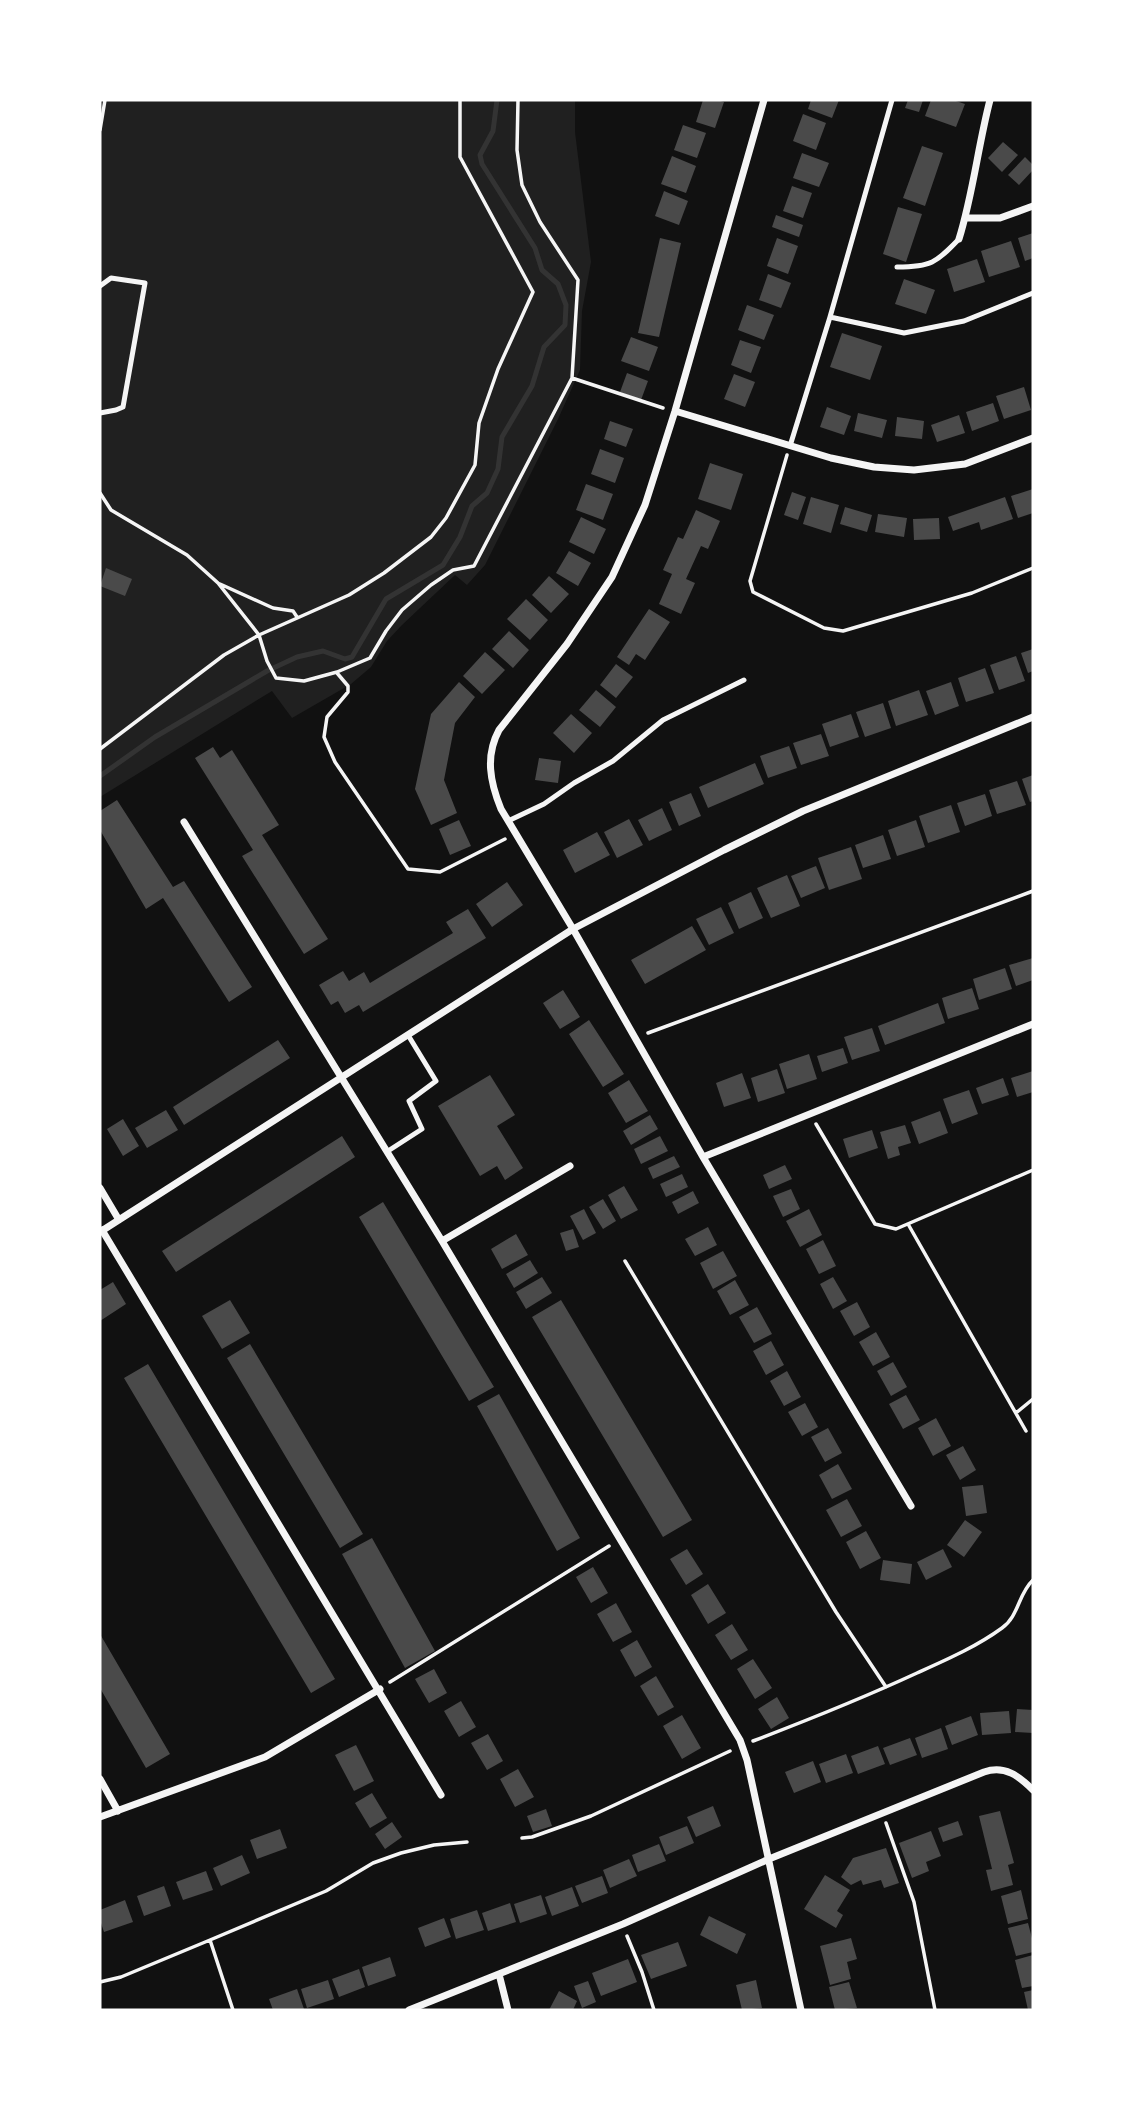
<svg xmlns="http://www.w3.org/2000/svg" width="1133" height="2110" viewBox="0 0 1133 2110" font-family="Manrope,sans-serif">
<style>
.green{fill:#202020}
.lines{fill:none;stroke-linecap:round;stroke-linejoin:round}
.stream{stroke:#333;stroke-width:5}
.building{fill:#4a4a4a}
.path{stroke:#f5f5f5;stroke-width:3.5}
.service{stroke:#f5f5f5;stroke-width:5}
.minor{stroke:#f5f5f5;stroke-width:7}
</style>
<rect width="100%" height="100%" fill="#111"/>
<path class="green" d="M100,100H575V132L591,262L582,311L580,370L558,419L485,565L467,585L455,575L402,625L387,641L371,667L351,684L292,718L272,691L100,797Z"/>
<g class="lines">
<path class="stream" d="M100,776L155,737L267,671L297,657L323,651L345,659L352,657L386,599L443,565L460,537L472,506L487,493L498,469L502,437L532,386L544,347L565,325L566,305L558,284L542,270L535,248L482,164L480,155L493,131L497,100"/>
</g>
<path class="building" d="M703,100H717L724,102L715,128L696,122Z
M811,100H839L832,118L808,109Z
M908,100H923L919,112L905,108Z
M931,100H953L965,104L956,127L925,116Z
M803,114L826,123L816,150L793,141Z
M683,125L706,133L697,158L674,150Z
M1003,142L1018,155L1002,172L988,158Z
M922,146L943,153L925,206L903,198Z
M802,153L829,163L819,187L793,178Z
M672,156L696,166L686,193L661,184Z
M1025,157L1033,165V170L1019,185L1008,175Z
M792,186L812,193L803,218L783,211Z
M664,191L688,201L679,225L655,216Z
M898,207L922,214L906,262L883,254Z
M776,215L803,225L799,237L772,227Z
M1033,233V258L1025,261L1018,238Z
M660,238L681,243L659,337L638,333Z
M777,238L798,246L788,274L767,266Z
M1011,241L1020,267L989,277L981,251Z
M977,259L985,282L954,292L947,269Z
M768,274L791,283L781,308L759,300Z
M904,279L935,290L926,314L895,304Z
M747,305L774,315L764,340L738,330Z
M842,333L882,346L870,380L830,367Z
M631,337L658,347L649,371L621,361Z
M740,340L761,347L751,373L731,365Z
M627,373L648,381L641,400L620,392Z
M734,374L755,382L745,407L724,399Z
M1024,387L1031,410L1004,419L996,396Z
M993,403L999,421L972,431L966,412Z
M827,407L851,416L844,435L820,427Z
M858,413L887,420L882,438L854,431Z
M959,415L965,433L937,442L931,425Z
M897,417L924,421L922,439L895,436Z
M610,421L633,429L626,447L604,439Z
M600,449L624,458L615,483L591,474Z
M710,463L743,474L731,510L698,499Z
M586,484L613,494L603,520L576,510Z
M1033,489V513L1018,518L1011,496Z
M792,492L806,497L798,520L784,515Z
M811,497L839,505L831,533L803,524Z
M1005,497L1013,519L981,530L979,522L953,531L948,517Z
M845,507L872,515L867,532L840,524Z
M696,510L720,521L708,549L701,546L686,579L695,583L681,614L659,604L672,574L663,570L678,537L683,539Z
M878,514L907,518L904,537L875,532Z
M581,517L606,529L594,554L569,542Z
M939,518L940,539L914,540L913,519Z
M569,551L591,563L578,586L556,573Z
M106,568L132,579L125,596L100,586Z
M549,576L569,594L551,613L532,595Z
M526,599L548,620L530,640L507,619Z
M649,609L670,622L645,660L636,654L629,665L617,657Z
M509,631L529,650L513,668L492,649Z
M1033,649V671L1028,673L1021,653Z
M485,652L505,670L482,694L463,676Z
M1016,656L1025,681L999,690L990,665Z
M616,664L633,677L616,698L600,685Z
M985,668L994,693L966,702L958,678Z
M459,682L475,697L455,723L444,780L457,813L431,825L415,789L431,714Z
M951,682L959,706L935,715L926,691Z
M596,690L616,707L600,727L579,710Z
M919,690L928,715L896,726L888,701Z
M883,703L891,728L865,737L856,712Z
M571,714L592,733L574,753L553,733Z
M851,714L859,737L830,747L822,724Z
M821,734L829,756L801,765L793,743Z
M789,746L797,768L768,778L760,756Z
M213,747L220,758L232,750L279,825L262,835L328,939L304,954L242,856L253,850L195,758Z
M539,758L561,761L558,783L535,780Z
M755,763L764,784L708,808L699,787Z
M1033,775V801L1030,802L1022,779Z
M1017,781L1026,805L997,814L989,790Z
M691,793L701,816L679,826L669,802Z
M985,794L992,816L965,826L957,803Z
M117,800L173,887L184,881L252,987L229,1002L163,898L146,909L100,830V811Z
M951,805L960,832L928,843L919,816Z
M662,808L672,830L649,841L638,820Z
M629,819L643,845L617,858L604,832Z
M459,820L471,846L450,855L439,829Z
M916,820L925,847L897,856L888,830Z
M597,832L610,855L575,873L563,850Z
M883,835L891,859L863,868L855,845Z
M851,847L862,879L829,890L818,858Z
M816,866L825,888L801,898L791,876Z
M787,875L800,906L771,918L757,888Z
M507,882L523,905L492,927L476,904Z
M751,892L763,918L739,929L728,903Z
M721,907L734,933L709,945L696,919Z
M468,909L486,938L363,1012L359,1005L345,1013L338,1001L331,1005L319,985L343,971L349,981L364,972L370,983L453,933L446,922Z
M692,926L706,950L645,984L631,960Z
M1033,958V980L1016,986L1009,965Z
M1005,968L1012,989L979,1000L973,979Z
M972,988L979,1009L948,1019L942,998Z
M563,990L580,1017L560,1029L543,1003Z
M938,1003L945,1023L885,1045L878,1026Z
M589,1020L624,1074L603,1087L569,1034Z
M872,1028L880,1051L852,1060L844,1037Z
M278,1040L290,1058L184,1125L173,1107Z
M843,1048L848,1063L822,1072L817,1056Z
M809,1054L817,1079L787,1089L779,1064Z
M777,1069L785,1093L758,1102L751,1078Z
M1033,1071V1092L1017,1097L1011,1078Z
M742,1073L751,1098L724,1107L716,1083Z
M490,1075L515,1115L497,1126L523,1168L505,1180L497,1166L480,1176L438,1106Z
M1003,1078L1009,1095L982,1104L976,1088Z
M629,1080L648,1111L626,1123L608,1093Z
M969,1090L978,1114L952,1124L943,1099Z
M166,1110L178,1130L147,1148L135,1128Z
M940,1111L948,1133L919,1144L911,1122Z
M650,1115L658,1129L631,1145L623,1131Z
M123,1119L139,1146L123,1156L107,1129Z
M905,1125L911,1143L898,1147L900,1155L888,1159L880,1132Z
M872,1130L878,1148L849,1158L843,1139Z
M342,1136L355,1157L176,1272L162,1251Z
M660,1136L668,1151L641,1164L634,1149Z
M674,1156L680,1167L653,1179L648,1168Z
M785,1165L792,1179L769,1189L763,1175Z
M682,1174L688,1187L666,1197L660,1184Z
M624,1186L638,1210L621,1219L608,1195Z
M791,1189L800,1209L783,1217L773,1196Z
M693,1191L699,1203L678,1214L672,1202Z
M603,1199L616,1221L603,1229L589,1207Z
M383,1202L494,1387L469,1401L359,1217Z
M584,1209L596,1233L583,1240L570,1216Z
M809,1209L822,1235L800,1247L786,1221Z
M708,1227L717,1245L695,1256L685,1239Z
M573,1229L579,1247L566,1251L560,1233Z
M516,1234L528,1255L502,1269L491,1249Z
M823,1240L836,1266L819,1274L806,1249Z
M723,1251L737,1276L713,1289L700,1263Z
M530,1260L538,1273L514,1288L506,1274Z
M542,1277L552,1293L526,1309L516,1292Z
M833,1277L847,1301L833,1309L820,1284Z
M735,1280L749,1305L730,1315L717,1291Z
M113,1282L126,1304L100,1321V1290Z
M230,1300L250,1333L222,1349L202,1316Z
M561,1300L692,1520L663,1537L532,1317Z
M857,1302L870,1327L854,1336L840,1311Z
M757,1307L772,1334L754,1343L739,1317Z
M876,1332L890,1357L873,1366L859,1342Z
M771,1341L784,1365L766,1375L753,1351Z
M250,1344L363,1534L340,1548L227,1358Z
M893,1362L907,1387L891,1396L877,1371Z
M148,1364L335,1679L311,1693L124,1378Z
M787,1371L801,1397L784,1406L770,1381Z
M499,1394L580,1538L557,1551L477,1406Z
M906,1395L920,1420L903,1429L889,1404Z
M805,1403L818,1427L802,1436L788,1412Z
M936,1418L951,1446L933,1456L918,1428Z
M828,1428L842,1453L825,1462L811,1437Z
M963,1446L976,1470L960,1480L946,1455Z
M838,1464L852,1489L832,1499L819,1475Z
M983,1485L987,1513L966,1516L962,1487Z
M847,1499L862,1526L841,1537L826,1510Z
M965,1520L982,1532L964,1557L947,1545Z
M866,1531L881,1558L860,1569L846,1542Z
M372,1538L435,1651L405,1668L342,1554Z
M687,1549L703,1574L686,1585L670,1559Z
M943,1549L952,1567L926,1580L917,1562Z
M883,1560L912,1564L910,1584L880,1580Z
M593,1567L608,1593L591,1603L576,1577Z
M708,1584L726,1613L708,1624L691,1595Z
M616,1603L632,1632L613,1642L597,1614Z
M732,1624L748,1650L731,1660L715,1635Z
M100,1634L170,1754L146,1768L100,1688Z
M637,1640L652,1667L635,1677L620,1650Z
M753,1659L772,1688L755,1699L737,1669Z
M434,1669L447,1693L429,1703L415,1679Z
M656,1676L674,1707L658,1716L640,1686Z
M777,1697L789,1718L771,1729L758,1709Z
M461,1701L476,1727L459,1737L444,1711Z
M1017,1709L1033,1710V1733L1015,1732Z
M1009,1711L1011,1733L982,1735L980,1713Z
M682,1715L701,1748L682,1759L663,1726Z
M971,1716L978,1735L952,1745L945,1726Z
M941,1728L948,1749L922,1758L915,1738Z
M488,1734L503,1761L487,1770L471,1743Z
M910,1738L917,1755L890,1765L883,1748Z
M356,1745L374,1781L354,1791L335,1755Z
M878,1746L885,1764L858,1774L851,1756Z
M846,1754L853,1773L826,1783L819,1764Z
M813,1761L821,1782L794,1793L785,1772Z
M518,1769L534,1797L515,1807L500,1779Z
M372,1793L387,1818L370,1828L355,1803Z
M713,1806L721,1826L696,1837L687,1817Z
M546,1809L552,1826L533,1832L527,1816Z
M1000,1811L1014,1863L1008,1865L1013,1885L991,1891L986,1870L992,1869L979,1816Z
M958,1821L963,1835L943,1842L938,1828Z
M392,1822L402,1837L385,1849L375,1834Z
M687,1826L694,1843L666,1855L659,1837Z
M280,1829L287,1848L257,1859L250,1840Z
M931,1831L941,1856L926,1862L929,1871L912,1878L899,1843Z
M659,1844L666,1861L638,1872L632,1855Z
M886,1848L899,1883L884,1888L881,1880L863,1885L861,1880L851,1885L841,1877L853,1858Z
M242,1855L250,1873L221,1886L213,1868Z
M629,1859L637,1876L610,1888L603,1870Z
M206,1871L213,1890L183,1900L176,1882Z
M825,1875L850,1890L837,1911L843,1915L836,1928L804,1909Z
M602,1876L608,1893L582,1903L575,1886Z
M164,1886L171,1906L144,1916L137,1896Z
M572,1887L579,1906L552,1916L545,1897Z
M1021,1890L1028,1919L1008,1924L1001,1896Z
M541,1895L547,1914L520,1923L514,1904Z
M125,1900L133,1922L104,1932L100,1920V1910Z
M510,1903L516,1922L488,1931L482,1913Z
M477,1910L484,1930L456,1939L450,1919Z
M709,1916L746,1934L737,1954L700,1935Z
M444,1918L451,1937L425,1947L418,1928Z
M1028,1923L1033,1942V1952L1016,1956L1008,1928Z
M851,1938L857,1959L847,1962L851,1979L830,1985L820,1946Z
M678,1942L687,1966L651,1979L641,1955Z
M1033,1955V1986L1022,1988L1015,1960Z
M390,1957L396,1976L368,1986L362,1967Z
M628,1959L637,1982L601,1996L592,1973Z
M359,1969L365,1987L339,1997L332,1979Z
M328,1980L334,1999L307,2008L301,1989Z
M756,1980L762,2008L742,2010L736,1985Z
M588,1981L596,2002L582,2008L574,1986Z
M849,1982L857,2008L835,2010L829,1987Z
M297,1989L304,2009L273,2010L269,1999Z
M1033,1990V2010H1028L1024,1992Z
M559,1991L577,2001L573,2010H549Z"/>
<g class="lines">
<path class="path" d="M100,130L105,100
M572,378L663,408
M787,455L750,581L753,592L824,628L843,631L972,593L1033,568
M100,493L111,510L187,555L218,583L259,635L267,661L276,678L304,681L337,672L370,658L386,631L402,610L431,585L453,570L474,566L572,378L578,280L540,222L522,185L517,150L518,100
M220,584L273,608L293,611L297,617
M337,673L348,686V692L327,717L324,737L335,762L408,869L440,872L505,839
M100,749L224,655L259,635L349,595L384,573L431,537L446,518L475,465L479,423L498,369L533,292L460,157V100
M648,1033L1033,891
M816,1124L875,1224L896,1229L1033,1170
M908,1224L1026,1431
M625,1261L836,1612L886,1687
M1016,1413L1033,1399
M390,1682L609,1546
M753,1741C808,1720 863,1698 917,1673C946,1660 976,1647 1002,1628C1019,1616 1018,1594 1033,1580
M886,1823L914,1902L935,2010
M522,1838L532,1837L591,1816L730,1751
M627,1936L642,1972L654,2010
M100,1982L121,1977L210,1940
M233,2010L210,1940L326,1891L373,1863L401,1853L434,1845L467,1842"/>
<path class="service" d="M897,267C931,267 936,263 959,239
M100,286L111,278L145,283L123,407L116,410L100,413
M830,317L892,100
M790,446L830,317L904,333L964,321L1033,293
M508,821L544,804L574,783L613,761L663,720L744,680
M388,1151L422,1129L409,1101L436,1081L408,1035"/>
<path class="minor" d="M764,100L675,411L645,505L612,577L567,644L499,730C485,756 490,782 501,809L573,929L703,1157L911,1506
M966,218H1000L1033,206
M959,239C973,194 978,146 990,100
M675,411L831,458L874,467L914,470L965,464L1033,438
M184,822L442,1241L740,1740L747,1760L801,2010
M703,1157L1033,1024
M100,1188L119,1220
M102,1230L441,1795
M100,1232L573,929L724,850L803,811L1033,717
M442,1241L570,1166
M100,1779L118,1811
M100,1817L265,1757L380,1689
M499,1974L508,2010
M409,2010L623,1924L769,1859L984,1772C1005,1765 1019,1776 1033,1790"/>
</g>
<rect width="1133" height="2110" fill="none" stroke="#ffffff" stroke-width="203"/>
</svg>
